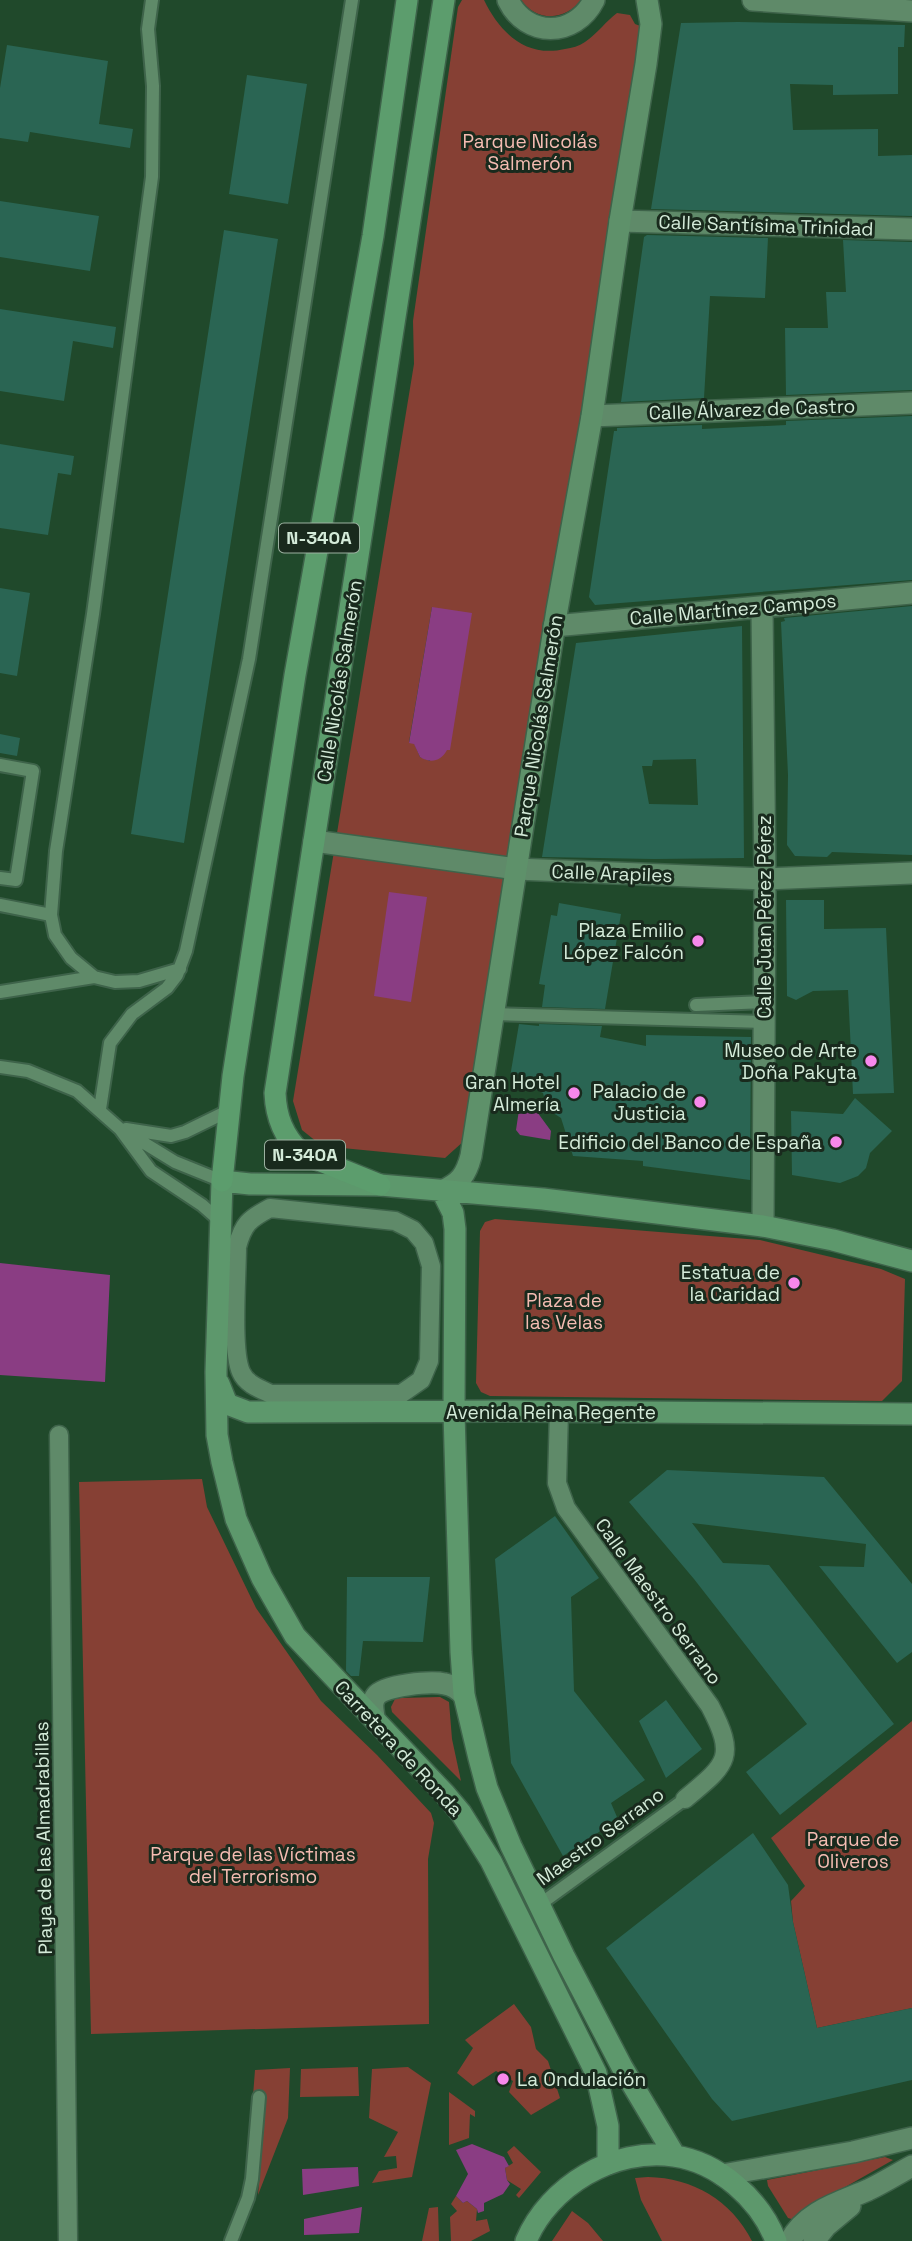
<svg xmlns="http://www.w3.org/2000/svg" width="912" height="2241" viewBox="0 0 912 2241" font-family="'Space Grotesk',sans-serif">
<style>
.green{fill:#864034;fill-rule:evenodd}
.water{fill:#8a3d83}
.building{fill:#2a6553;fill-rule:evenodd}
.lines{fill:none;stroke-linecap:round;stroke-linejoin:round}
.service-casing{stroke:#3e634a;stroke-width:16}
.pedestrian-casing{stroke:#3e634a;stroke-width:21}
.minor-casing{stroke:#3e634a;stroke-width:24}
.tertiary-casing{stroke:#3e634a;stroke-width:24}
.secondary-casing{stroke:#3e634a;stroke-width:24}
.primary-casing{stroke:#3e634a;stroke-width:24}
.trunk-casing{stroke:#3e634a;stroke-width:24}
.service{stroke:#5f8a69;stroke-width:12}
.pedestrian{stroke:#5f8a69;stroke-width:18}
.minor{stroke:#5f8a69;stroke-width:21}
.tertiary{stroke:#5f8a69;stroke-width:21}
.secondary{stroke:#5e916a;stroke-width:21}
.primary{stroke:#5d986c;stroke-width:21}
.trunk{stroke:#5c9d6d;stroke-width:21}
.poi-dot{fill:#f788ec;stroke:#192a1d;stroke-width:2.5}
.labels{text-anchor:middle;stroke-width:6;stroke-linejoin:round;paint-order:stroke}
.shield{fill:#192a1d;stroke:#9cb1a1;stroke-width:2}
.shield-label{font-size:18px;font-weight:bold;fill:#d4ebd9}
.park-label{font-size:19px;fill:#f5bcb2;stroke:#192a1d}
.street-label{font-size:19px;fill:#d4ebd9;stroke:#192a1d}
.poi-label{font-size:19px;fill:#d4ebd9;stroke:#192a1d;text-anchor:end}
</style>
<rect width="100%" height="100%" fill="#20492b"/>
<path class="green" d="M462,0H484C500,33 526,58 565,49C572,48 579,46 585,42C598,33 606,21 617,13L630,15L635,24L643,27L465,1140L445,1158L322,1146L302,1130L293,1101L414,364L413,321L458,7ZM432,607L430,761L420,757L414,743L409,742Z
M521,0H581C565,21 537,22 521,0Z
M495,1219L760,1240L881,1269L905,1279L902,1381L882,1401L490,1396L481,1392L476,1383L480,1231L485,1222Z
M202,1479L207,1507L256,1608L321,1701L377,1755L431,1813L434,1823L428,1859L429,2024L91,2034L79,1482Z
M440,1697L449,1702L452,1739L461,1781L392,1712L391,1707L395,1699L400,1698Z
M912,1721V2008L817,2028L793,1922L791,1901L805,1886L771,1838Z
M514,2004L531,2027L536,2049L548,2061L560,2098L531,2115L509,2092L513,2081L496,2071L473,2086L457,2073L473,2048L465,2040Z
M358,2067L359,2096L300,2097L301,2069Z
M408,2067L431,2083L412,2177L372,2183L379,2171L397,2168L396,2156L384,2157L398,2132L369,2118L372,2069Z
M290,2068L288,2118L258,2195L266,2096H253L255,2070Z
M449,2092L475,2111V2117L470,2114L469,2138L449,2145Z
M514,2146L541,2172L519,2198L516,2195L521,2189L507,2180L505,2168L513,2163L507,2152Z
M885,2157L893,2160L808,2208L795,2220L788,2218L768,2186L767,2180Z
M648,2177C693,2178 731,2200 752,2241H662L641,2200L635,2178Z
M456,2196L463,2203L467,2201L477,2209L476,2221L487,2219L490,2231L471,2241H451L450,2217L457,2211L451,2204Z
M438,2207L439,2241H422L429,2208Z
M572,2211L588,2223L603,2241H552Z"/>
<path class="water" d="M432,607L472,613L450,750H447C441,761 431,764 420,757L414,744L409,743Z
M389,892L427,897L411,1002L374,996Z
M520,1103L532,1105L551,1131L550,1140L520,1135L516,1130Z
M0,1263L110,1275L105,1382L0,1375Z
M472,2144L504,2157L509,2166L505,2168L507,2180L510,2184L503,2194L484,2203V2211L478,2213L477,2209L467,2201L463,2203L456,2196L468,2174L456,2150Z
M358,2167L359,2186L303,2195L302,2169Z
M362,2207L359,2233L304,2235V2219Z"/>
<path class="building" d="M738,22L905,25L904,47H898V94L833,95V85L790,84L793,130L878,129V156L912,155V216L651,209L681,23Z
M7,45L108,61L99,124L133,129L130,148L30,132L28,142L0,138V88Z
M247,75L307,84L288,204L229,194Z
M0,201L99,216L90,271L0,257Z
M224,230L278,239L184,843L131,834Z
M647,235L768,238L765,298L710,296L704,398L621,402L644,237Z
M843,240L912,242V390L786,395L785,328H828L826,292H846Z
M0,309L116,327L113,348L73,341L64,401L0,391Z
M912,416V580L595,605L589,597L614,431H617V428L702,425V429L786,425V421Z
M0,444L74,456L71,475L58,473L48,535L0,528Z
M0,588L30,593L17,676L0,673Z
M912,606V855L832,852L827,857L795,856L787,845L788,775L781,622L785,621L784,618Z
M742,626L744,858L654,859L542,857L576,643ZM696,759L698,805L649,804L642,766H652L653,760Z
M0,734L20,738L17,756L0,753Z
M786,900H824V929L886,928L894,1093L853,1094L848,990L813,991L796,1000L787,996Z
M559,903L621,914L605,1009L542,1007L545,985L539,984L551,915L557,916Z
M519,1024L539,1026V1024L602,1026L600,1037L646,1046V1035L751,1037L750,1180L643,1166V1161L573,1156L561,1118L547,1109L543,1093L510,1077Z
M855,1098L892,1131L870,1153L866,1168L858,1176L840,1183L792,1175L791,1111L843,1114Z
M667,1470L824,1477L912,1584V1652L897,1663L819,1566L864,1567L866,1544L692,1523L723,1563L769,1565L894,1724L780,1815L746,1772L807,1724L694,1579L629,1502Z
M555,1516L599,1578L571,1597L574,1691L645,1780L611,1803L617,1817L594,1836L563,1856L511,1763L495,1559Z
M347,1577H430L423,1642L363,1641L359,1676H351L346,1671Z
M666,1700L702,1749L666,1778L639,1721Z
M753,1833L788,1885L793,1922L817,2028L912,2008V2080L732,2121L712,2099L606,1948Z"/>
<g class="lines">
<defs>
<path id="service" d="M152,0L148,29L153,86L152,177L93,614L56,851L51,915L55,935L71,958L94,977L115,982L139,981L180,969
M0,765L33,771L16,880L0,878
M0,905L51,915
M0,992L94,977
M696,1005L764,1002
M492,1014L764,1022
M0,1067L28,1071L77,1091L120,1129L151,1171L202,1205L219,1220
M100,1109L110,1043L132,1014L167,988L177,975L186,951L249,659L352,0
M126,1129L171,1136L185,1132L228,1111
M126,1132L175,1162L222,1181
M539,1905L685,1799
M231,2241L248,2198L252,2179L259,2097"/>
<path id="pedestrian" d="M270,1208L395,1221L413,1230L424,1243L431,1266L429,1361L421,1380L401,1394H271C260,1389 246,1384 241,1372C231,1350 237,1275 237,1247C243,1224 249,1219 270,1208Z
M559,1411L557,1483L566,1508L710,1706C737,1758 727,1764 685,1799
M59,1435L68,2241"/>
<path id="minor" d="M620,221L912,229
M592,416L912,403
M762,608L765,879L763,1226
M554,626L912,593
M314,841L516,869L765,879L912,873
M374,1717C373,1709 371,1703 376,1696C384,1685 431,1681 445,1684C453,1685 459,1690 464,1695"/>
<path id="tertiary" d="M508,0C526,38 575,38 594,0
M753,0L912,11
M722,2175L853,2152L912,2138
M790,2241C806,2211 838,2203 868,2190C883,2183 897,2174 912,2166
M814,2241L826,2226L850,2206"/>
<path id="secondary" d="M442,1191C460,1183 466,1175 471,1156L557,610L592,416L620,221L646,64L651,24L647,0"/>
<path id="primary" d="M442,1191L453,1213L455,1229L454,1413L461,1652L464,1695L479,1758L487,1788L511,1846L564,1956L622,2067L675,2156
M219,1384L227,1404L248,1412L516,1411L912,1414
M608,2164V2126L596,2073L491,1861L461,1813L445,1794L295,1636L262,1578L236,1519L222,1462L217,1435L216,1372L222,1181L250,1184L380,1185L543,1199L763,1226L833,1240L912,1261
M526,2241C549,2186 614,2147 674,2156C718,2162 760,2199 776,2241"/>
<path id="trunk" d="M222,1181L233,1076L295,675L373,236L407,0
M380,1185L301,1153C283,1136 276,1117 275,1093L444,0"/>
</defs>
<use href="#service" class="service-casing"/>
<use href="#pedestrian" class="pedestrian-casing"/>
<use href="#minor" class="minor-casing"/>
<use href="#tertiary" class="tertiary-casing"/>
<use href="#secondary" class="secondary-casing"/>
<use href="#primary" class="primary-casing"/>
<use href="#trunk" class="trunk-casing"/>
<use href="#service" class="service"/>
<use href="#pedestrian" class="pedestrian"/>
<use href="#minor" class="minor"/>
<use href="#tertiary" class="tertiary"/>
<use href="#secondary" class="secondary"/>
<use href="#primary" class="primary"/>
<use href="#trunk" class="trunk"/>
</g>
<g class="poi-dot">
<circle cx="698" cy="941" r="7"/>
<circle cx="871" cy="1061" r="7"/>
<circle cx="574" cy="1093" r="7"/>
<circle cx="700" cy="1102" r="7"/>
<circle cx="836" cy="1142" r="7"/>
<circle cx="794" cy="1283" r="7"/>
<circle cx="503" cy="2079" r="7"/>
</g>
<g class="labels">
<g class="shield">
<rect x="279" y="523.5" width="80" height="29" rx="5"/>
<rect x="265" y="1140.5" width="80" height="29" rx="5"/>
</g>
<g class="shield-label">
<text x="319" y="544">N-340A</text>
<text x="305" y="1161">N-340A</text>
</g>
<g class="park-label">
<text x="530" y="148">Parque Nicolás<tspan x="530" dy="22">Salmerón</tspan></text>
<text x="564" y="1307">Plaza de<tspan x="564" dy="22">las Velas</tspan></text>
<text x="853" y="1846">Parque de<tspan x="853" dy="22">Oliveros</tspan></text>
<text x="253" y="1861">Parque de las Víctimas<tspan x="253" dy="22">del Terrorismo</tspan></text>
</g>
<g class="street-label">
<text transform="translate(766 225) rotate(2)" y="7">Calle Santísima Trinidad</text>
<text transform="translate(752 409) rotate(-2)" y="7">Calle Álvarez de Castro</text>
<text transform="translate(733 609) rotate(-5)" y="7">Calle Martínez Campos</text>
<text transform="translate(339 681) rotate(-81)" y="7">Calle Nicolás Salmerón</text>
<text transform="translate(538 726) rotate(-81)" y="7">Parque Nicolás Salmerón</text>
<text transform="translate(612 873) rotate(2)" y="7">Calle Arapiles</text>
<text transform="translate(764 917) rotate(-90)" y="7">Calle Juan Pérez Pérez</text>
<text x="551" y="1419">Avenida Reina Regente</text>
<text transform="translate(659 1601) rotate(54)" y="7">Calle Maestro Serrano</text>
<text transform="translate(399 1748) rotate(47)" y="7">Carretera de Ronda</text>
<text transform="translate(600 1836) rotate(-36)" y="7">Maestro Serrano</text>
<text transform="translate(43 1838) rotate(-91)" y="7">Playa de las Almadrabillas</text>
</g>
<g class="poi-label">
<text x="684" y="937">Plaza Emilio<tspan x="684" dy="22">López Falcón</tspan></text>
<text x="857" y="1057">Museo de Arte<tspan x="857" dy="22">Doña Pakyta</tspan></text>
<text x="560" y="1089">Gran Hotel<tspan x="560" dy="22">Almería</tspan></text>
<text x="686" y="1098">Palacio de<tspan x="686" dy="22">Justicia</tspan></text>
<text x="822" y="1149">Edificio del Banco de España</text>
<text x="780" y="1279">Estatua de<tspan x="780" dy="22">la Caridad</tspan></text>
<text x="517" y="2086" text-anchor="start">La Ondulación</text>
</g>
</g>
</svg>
